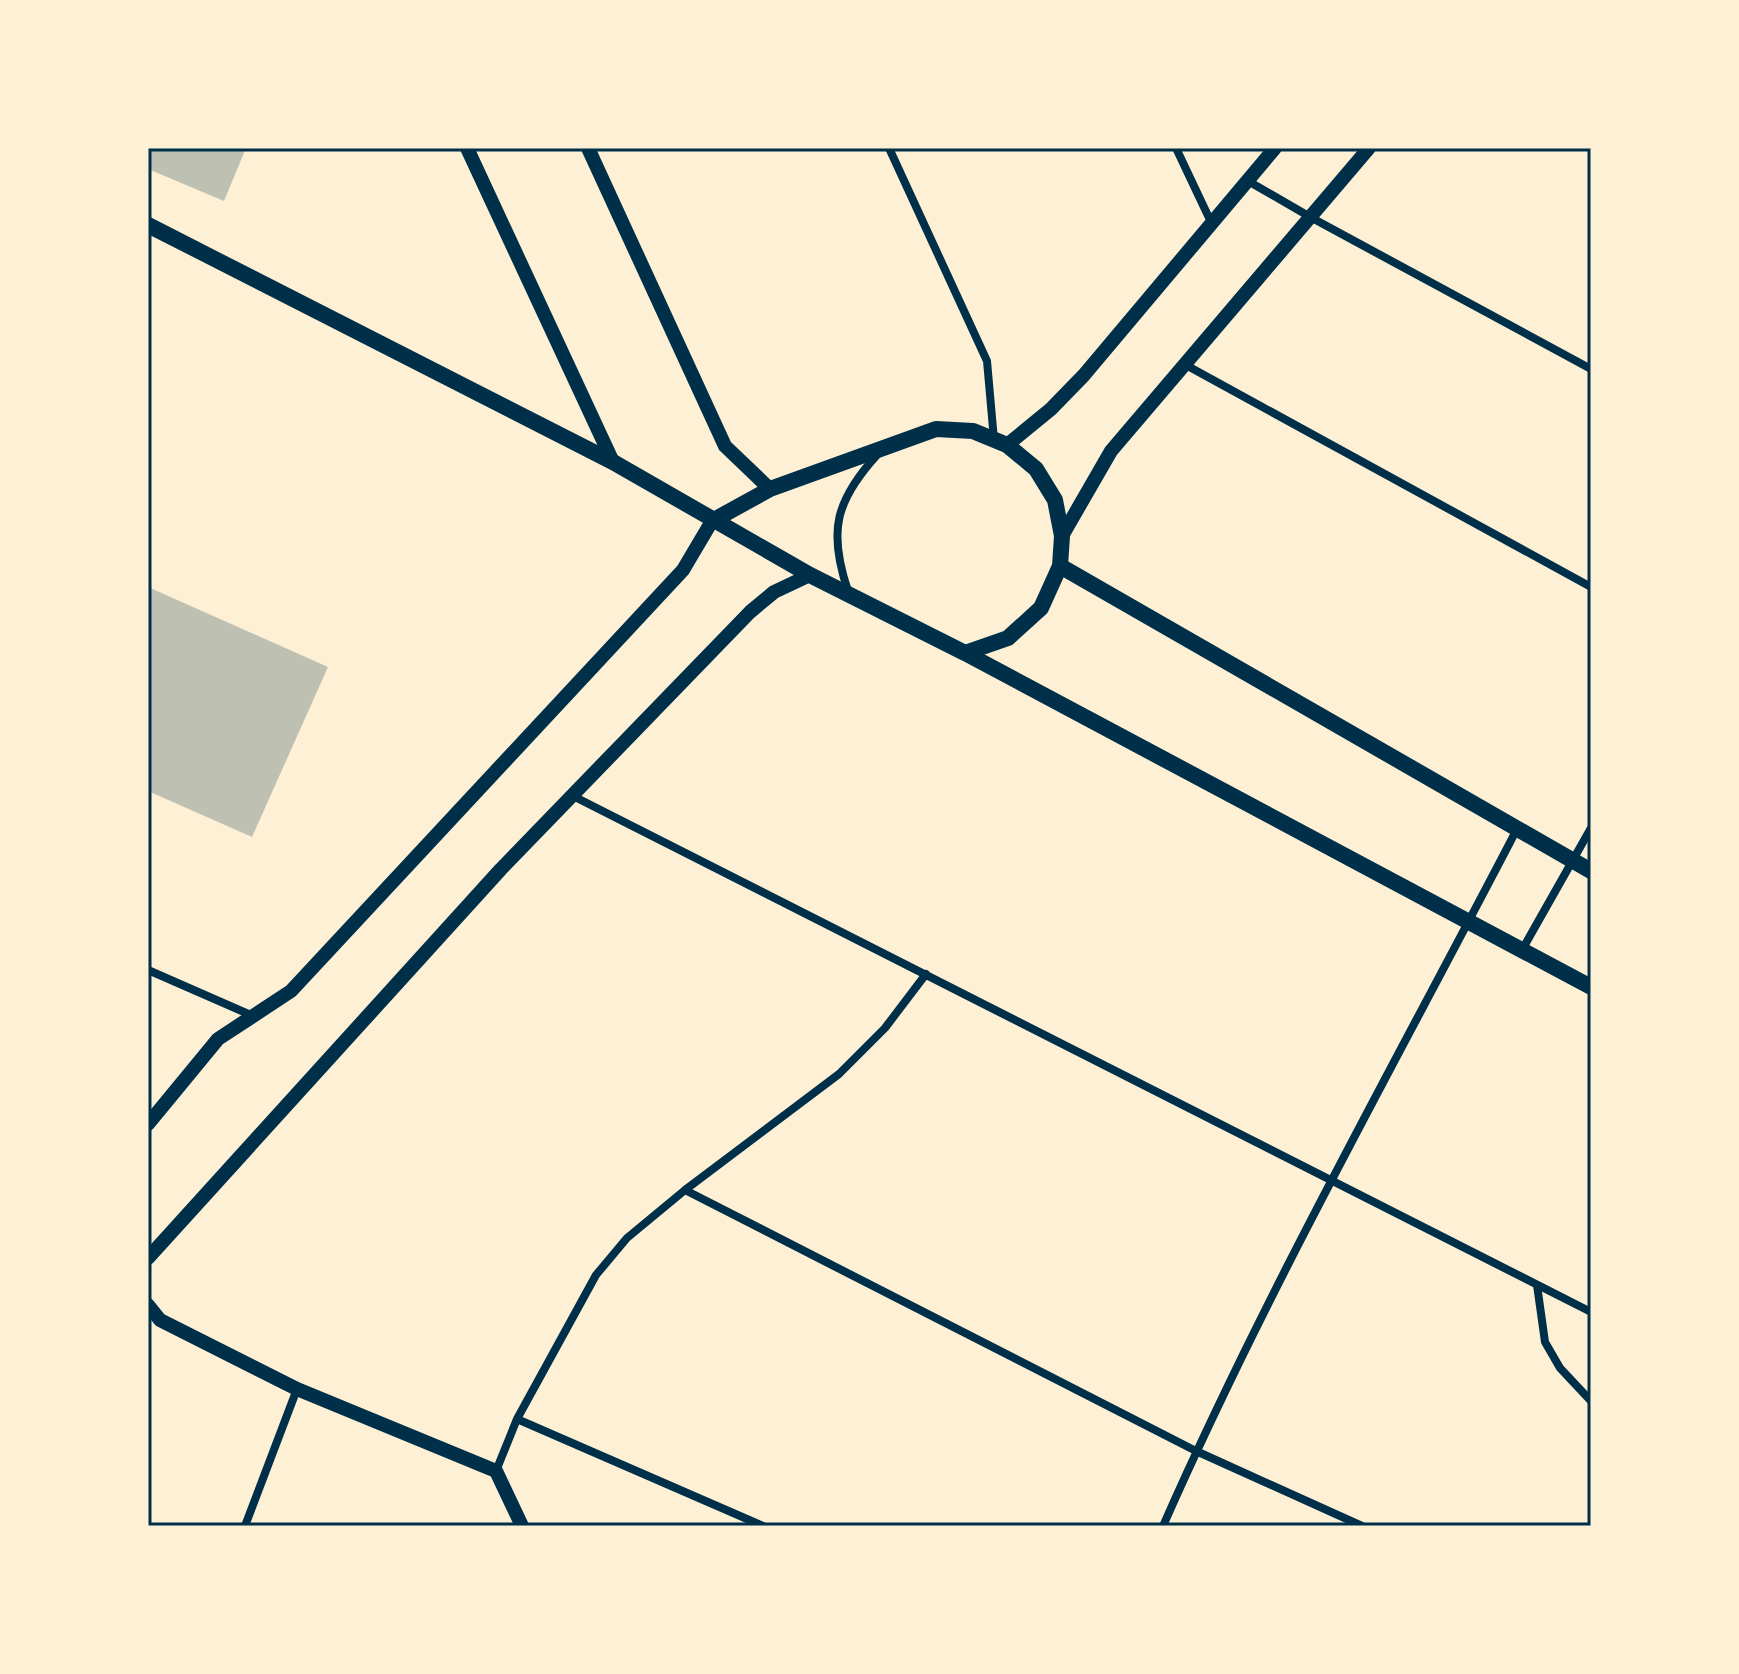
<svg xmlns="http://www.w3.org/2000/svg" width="1739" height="1674" viewBox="0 0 1739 1674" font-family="Ubuntu,sans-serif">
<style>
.building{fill:#bec0b2}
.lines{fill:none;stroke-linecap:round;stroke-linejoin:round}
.minor{stroke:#003049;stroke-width:8}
.tertiary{stroke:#003049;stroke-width:14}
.secondary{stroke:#003049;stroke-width:16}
.neatline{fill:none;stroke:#003049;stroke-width:3}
</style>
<rect width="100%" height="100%" fill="#fdf0d5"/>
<path class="building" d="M148,148H246L224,201L148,169Z
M148,587L328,667L252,837L148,791Z"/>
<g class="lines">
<path class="minor" d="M889,148L987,361L994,440
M1176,148L1211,222
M1248,181L1312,218L1591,369
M1184,364L1591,587
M848,591C828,532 835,501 877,455
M571,795L1591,1312
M1522,950L1591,828
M148,970L253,1016
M685,1190L1196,1451L1362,1526
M1537,1285L1545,1342L1560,1368L1591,1401
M517,1419L763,1526
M496,1471L517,1419L596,1275L627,1238L685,1190L839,1074L885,1028L926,974
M245,1526L297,1389
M1163,1526C1268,1288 1397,1060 1517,829"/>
<path class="tertiary" d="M467,148L613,462
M588,148L725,446L770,489
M1007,445L1051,409L1084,375L1275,148
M1062,536L1111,451L1369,148
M148,1124L218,1039L291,991L683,570L712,521
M148,1258L501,869L750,612L774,592L810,575
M148,1305L160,1320L297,1389L496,1471L522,1526"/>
<path class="secondary" d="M148,225L613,462L810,575L965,653L1591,987
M712,521L770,489L936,429L973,431L1007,445L1036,469L1055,500L1062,536L1060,566L1041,608L1008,638L965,653
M1060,566L1591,871"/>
</g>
<rect width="1739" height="1674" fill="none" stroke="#fdf0d5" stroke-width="300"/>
<rect x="150" y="150" width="1439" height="1374" class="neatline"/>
</svg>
